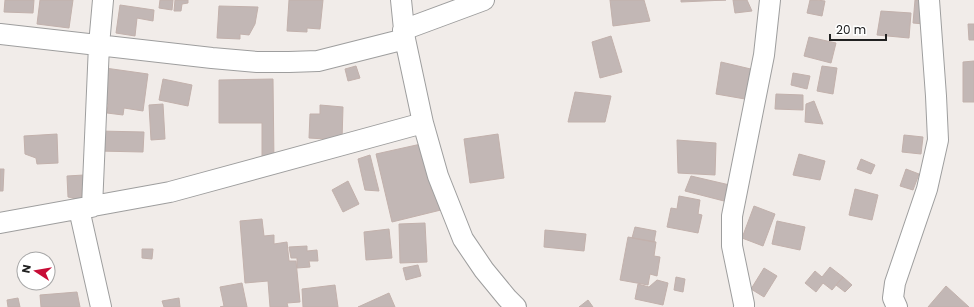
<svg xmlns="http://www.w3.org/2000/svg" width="974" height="307" viewBox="0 0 974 307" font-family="Poppins,sans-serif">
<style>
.building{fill:#c2b7b5;stroke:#c2b1ac}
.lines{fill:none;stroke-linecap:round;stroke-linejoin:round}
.minor-casing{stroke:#9e9e9e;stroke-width:22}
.minor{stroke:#fff;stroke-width:20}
</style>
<rect width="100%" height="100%" fill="#f1ece9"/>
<path class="building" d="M5,0H34L33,13L4,12Z
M40,0H73L69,28L37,24Z
M160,0H173L172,10L159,8Z
M175,0H188V3L182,4L181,11H174Z
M289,0H323L320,29L307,28V32L287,31Z
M610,0H644L650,21L613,26Z
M681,0H726L681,2Z
M733,0H747L752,11L735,13Z
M810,0H817L825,1L822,16L807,13Z
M915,0H926L924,24L913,23Z
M120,5L154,10L153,21L137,18L135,36L116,33Z
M219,6L258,7L255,24L249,35L240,34V39L217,38Z
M881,11L911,13L909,38L877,35Z
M968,24H974V40H969Z
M611,36L622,72L600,78L592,42Z
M809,37L836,43L831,63L804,56Z
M974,61V102H963V62Z
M721,62L755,70L745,99L716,94Z
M356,66L360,78L348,81L345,69Z
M822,66L837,68L833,94L817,91Z
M105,68L148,74L143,111L124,108L123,115L107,113L108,104H101Z
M793,73L810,76L807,89L791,85Z
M163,79L192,85L188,106L159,100Z
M273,79L274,163L262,164V123H219V80Z
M575,92L611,96L605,122H568Z
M776,94L803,95V110L775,109Z
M814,101L823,124L805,122L806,104Z
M163,104L165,139L151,140L149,105Z
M320,105L343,107L342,140L309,138L310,114H320Z
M99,131L144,132L143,152L98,151Z
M57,134L58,163L37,164L36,158L25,154L24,136Z
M498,134L504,178L470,183L464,139Z
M904,135L923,137L921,154L902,152Z
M677,140L716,143L715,175L678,173Z
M421,144L432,191L440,189L445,209L392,222L376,154Z
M799,154L825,161L820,180L793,175Z
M370,155L379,191L365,190L358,159Z
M861,159L875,165L871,174L857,169Z
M0,169H4L3,191H0Z
M906,169L919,174L913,190L900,186Z
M84,175L81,200L68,197L67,176Z
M691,176L734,186L724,201L685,191Z
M348,181L359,204L343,212L332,190Z
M855,189L878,195L872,220L849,215Z
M679,196L700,200L698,214L702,215L698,233L667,227L671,208L677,209Z
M754,206L775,214L763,246L742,238Z
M262,219L264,236L274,235V244L287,242L289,261H296L300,302L287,303L288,307H270L268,281L245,283L240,221Z
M777,221L805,227L800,250L772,244Z
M425,223L427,262L400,263L399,224Z
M635,227L656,231L654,242L632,238Z
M389,229L392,258L366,260L364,232Z
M545,230L586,234L584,251L544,247Z
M628,237L656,242L654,256L660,257L657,276L650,274L648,285L620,280Z
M307,246V251L317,250L318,261H309L310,267L297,268V258H291L289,247Z
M142,249H153L152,259L142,258Z
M418,265L421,276L406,280L403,268Z
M830,267L843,277L832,290L823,283L816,292L805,283L815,271L822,277Z
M764,268L777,276L764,297L751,289Z
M676,277L685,279L683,292L674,290Z
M843,277L852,285L845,292L836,285Z
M657,280L668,283L663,305L635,299L638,284L649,287Z
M242,283L247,307H220L224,306L220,287Z
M335,285L338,307H303L302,289Z
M946,286L969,307H928Z
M77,292L80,307H41L40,295Z
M389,293L395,307H358Z
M18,298L20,307H8L7,300Z
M179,298L180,307H164L162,301Z
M588,300L593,307H579Z"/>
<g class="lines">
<defs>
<path id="minor" d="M401,0L405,39L423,123L438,176L463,239L484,270L507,298L516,307
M403,30L484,0
M0,34L212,58L257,62H289L318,61L405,39
M92,207L99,45L103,0
M79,209L101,307
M0,223L170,192L423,123
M744,307V304L732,246V216L764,55L770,0
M897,307L893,298L895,283L927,189L938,140L936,96L929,0"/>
</defs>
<use href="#minor" class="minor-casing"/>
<use href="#minor" class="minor"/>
</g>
<g transform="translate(36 271) rotate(282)"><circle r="19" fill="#ffffff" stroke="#a6a6a6"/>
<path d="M0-3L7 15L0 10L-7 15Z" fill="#c70c36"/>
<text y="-6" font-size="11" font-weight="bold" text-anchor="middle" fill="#212121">N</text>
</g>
<path d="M830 34v6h56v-6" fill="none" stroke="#212121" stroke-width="2"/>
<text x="836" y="34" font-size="12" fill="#212121" stroke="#ffffff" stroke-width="3" paint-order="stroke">20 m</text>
</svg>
